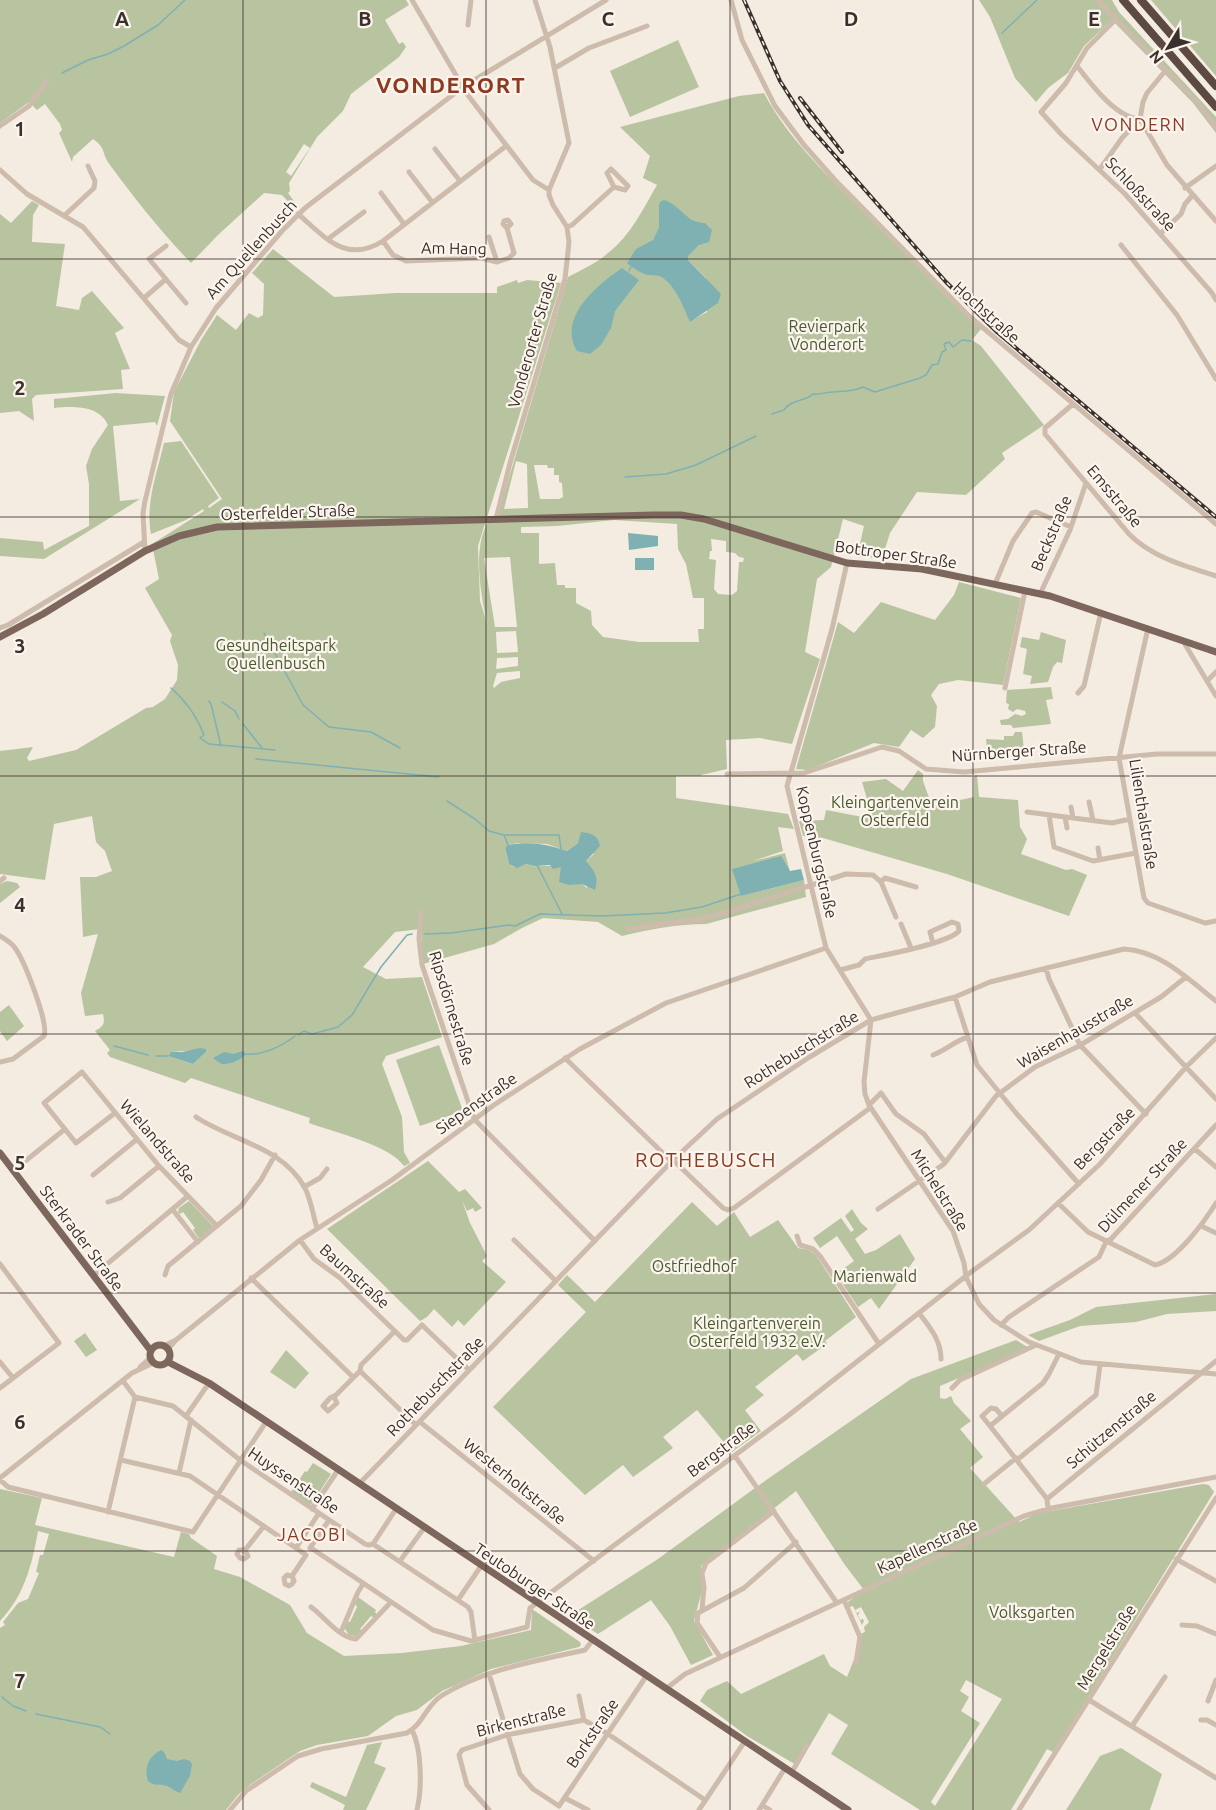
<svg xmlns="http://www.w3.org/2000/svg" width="1216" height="1810" viewBox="0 0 1216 1810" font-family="Ubuntu,sans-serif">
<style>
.green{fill:#b8c4a0;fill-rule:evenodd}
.water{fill:#7fb0b2}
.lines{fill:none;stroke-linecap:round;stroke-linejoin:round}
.stream{stroke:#7fb0b2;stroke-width:1.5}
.minor{stroke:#cdbbac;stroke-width:5}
.major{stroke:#7d675c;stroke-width:7}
.highway{stroke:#5c4a42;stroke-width:8}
.rail-casing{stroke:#3b302b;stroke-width:4}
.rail{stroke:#fbf5ee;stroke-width:1.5;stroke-dasharray:4.5;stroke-linecap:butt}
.grid{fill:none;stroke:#3b302b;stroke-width:1.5;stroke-opacity:0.55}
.labels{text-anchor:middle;stroke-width:4.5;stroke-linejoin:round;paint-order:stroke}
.street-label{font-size:16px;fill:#3b302b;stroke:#fbf5ee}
.park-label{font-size:16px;fill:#4a5a2e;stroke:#fbf5ee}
.neighbourhood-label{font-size:18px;letter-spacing:1.5px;fill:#8c3b22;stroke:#fbf5ee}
.quarter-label{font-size:20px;letter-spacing:1.5px;fill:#8c3b22;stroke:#fbf5ee}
.district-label{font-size:22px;font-weight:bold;letter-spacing:1.5px;fill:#8c3b22;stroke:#fbf5ee}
.grid-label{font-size:20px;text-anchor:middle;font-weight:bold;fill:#3b302b;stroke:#fbf5ee;stroke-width:4.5;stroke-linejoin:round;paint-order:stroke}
</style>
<rect width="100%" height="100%" fill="#f4ebe1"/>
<path class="green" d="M0,0H406L409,5L385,20L399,44L403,42L406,47L399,57L351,94L343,111L317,137L289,183L290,191L288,193L296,204L293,207L282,195L264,193L218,235L191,263C162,233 135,199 110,165C101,153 107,149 93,139L73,157L72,162L59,133L62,130L60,124L45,104L37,110L29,102L0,123ZM304,144L310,148L291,176L286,172Z
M979,0H1112L1119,12L1216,117V133L1193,103L1112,20L1084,46L1068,73L1048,88L1036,102L1015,78L990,17Z
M1151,0H1216V76Z
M678,40L699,87L630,117L610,71Z
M764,93C787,137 824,172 859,207C895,244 932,282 969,319L981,329L972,340L981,346L1044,425L1002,453L1005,459L966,495L917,492L890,533L882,558L857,557L864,526L843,519L831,567L817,579L805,652L820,659L792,744L760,738L726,740L727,769L701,775V776H676V798L788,814L794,829L778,827L783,851L753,861L785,853L790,872L741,896L804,880L806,897L706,924C677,924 650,929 622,936L598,922L543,918L522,928L494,944L423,964L421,929L395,932L363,967L386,979L422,977L442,1037L386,1056L382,1064L402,1117L404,1152L410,1163L404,1166C390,1145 333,1132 309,1123L310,1118L191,1078L185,1083L110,1057L107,1053L110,1050L95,1031C104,1026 105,1024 103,1014L85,1016L81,993L98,934L83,937L80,877H96L112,871L105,851L96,842L92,816L54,824L45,880L0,874V751L33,747L27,758L29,761L76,750L146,708L153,707L165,699L177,680L178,665L170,641L172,635L145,588L159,579L152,544L204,511L203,509L186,520L151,534C145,504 157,473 164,443L181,441L219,498L208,506L209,508L222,499L170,421L174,392L201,340L217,315L236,330L249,313L258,318L263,315L264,284L252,273L273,249L334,297L396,293H497V287L517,280L518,283L527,280L561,283L478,546L480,601L488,626C481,599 473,551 486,526C488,521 495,516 499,512L568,277C581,270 597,263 608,253C631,235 643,209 657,185L643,178L650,156L620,127L739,96ZM660,202L675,206L681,213L698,223L699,245L687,256L688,260L706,278L707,312L690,321C683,307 676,286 661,277C651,271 637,275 628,262L653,240L659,227ZM516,461L527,464L528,508L504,509ZM534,465H547L548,468H554V475H559V482L562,483L563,497L559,499H540ZM614,520L677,524L678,549L686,564L693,598H704V629H698L699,642H639L603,637L592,625L591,611L576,603V588H565V585H557L555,563L539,564V533H521V527L557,526ZM711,539L726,541V552L735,553L739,557L744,558L743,562H739L737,591L732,595L718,594L714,589L716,560L709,559L710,551H712ZM510,557L517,627H495L484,558ZM516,631L518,652L497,653L496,632ZM518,657V666L496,669L497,658ZM520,671V678L501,682L494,688L493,686L497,673ZM518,843L547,844L567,851L578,843L594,854L586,861L587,888L562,867L540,865L537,867L526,864L514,867L509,864L505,849L508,845ZM197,1050L206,1052L193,1064L168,1056L171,1052Z
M32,201L39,205L33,215L32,242L65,244L56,306L79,310L82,298L92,291L124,328L115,333L130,369L121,370L123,389L36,395L32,399L34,421L19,411L0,413V214L11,223Z
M116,393L165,396L157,426L155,422L113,426L120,501L140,499L44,559L0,556V538L43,542L44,550L89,526V484L86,466L92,449L108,425C99,405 73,406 54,408V399Z
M959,582L1021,598L1003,685L958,680L939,684L931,695L937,706L935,727L923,738L911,730L899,747L874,743L808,770L796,769L838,622L854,633L881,602L935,620L954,595Z
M1041,632L1066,640L1062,663L1057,662L1053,667L1048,682L1030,684L1032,676L1023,674L1027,649L1020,647L1022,637L1039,640Z
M1051,687L1053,699L1046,700L1051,724L1013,728L1011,725H1001L1000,720L1008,719L1015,714L1022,716L1026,714L1025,711L1017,709L1013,712L1008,709L1009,704L1006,703L1007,690Z
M1015,732H1022L1024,750L1016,751V749L990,752L991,758H988L986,739L1004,740V736H1013Z
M918,770L923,774V781L932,806L974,797V776L977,775L979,797L1018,800L1020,827L1027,839L1021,854L1066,870L1072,869L1087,875L1069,916L947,874L823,838L803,836L799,821L824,820L826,810L873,819L862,782L886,779L903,791Z
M7,881L17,883L20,887L0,903V884Z
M9,1005L24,1026L7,1041L0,1031V1012Z
M439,1045L463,1111L420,1126L396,1060Z
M428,1161L459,1192L465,1189L482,1208L475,1212L473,1208L467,1211L462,1200L470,1223L487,1256L482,1261L506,1282L464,1326L458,1320L452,1327L434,1309L427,1317L420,1321L327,1229Z
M189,1201L213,1226L202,1237H198L193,1230L195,1228L183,1212L180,1214L178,1212L179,1208Z
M692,1202L717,1226L734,1212L750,1237L778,1220L798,1248L809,1250L816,1255L856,1317L825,1341L827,1344L803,1361L797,1354L755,1387L764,1395L745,1410L761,1431L732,1452L697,1410L663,1437L673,1448L633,1477L623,1465L585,1495L493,1407L586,1312L558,1285L567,1275L595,1302Z
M852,1209L861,1223L868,1229L855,1239L865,1254L876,1250L900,1234L915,1259L879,1309L871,1298L858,1307L836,1274L854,1261L837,1236L820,1248L813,1238L841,1218L851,1232L854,1230L845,1216Z
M1216,1294V1311L1167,1314L1136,1322L1080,1326L1039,1341L1028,1335L1070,1320L1096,1307Z
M85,1333L97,1350L86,1357L74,1341Z
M1016,1340L1029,1348L940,1386V1398L945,1399L951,1396L954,1403L971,1421L960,1429L983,1457L970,1468L1019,1522L1039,1513L1203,1484L1209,1485L1214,1492L1072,1723L1053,1752L1047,1749L1011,1810H920L831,1754L848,1725L829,1713L798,1766L747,1736L700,1701L707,1690L727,1681L741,1694L824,1654L830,1666L847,1677L856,1654L858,1635L865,1632L864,1627L869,1622L861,1607L855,1610L857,1613L860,1612L858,1615L860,1620L863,1619L864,1621L862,1625L853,1606L849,1607L848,1602L864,1590L845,1565L796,1491L701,1566L702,1590L694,1621L713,1655L691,1665L670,1626L651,1600L598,1634L569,1616L658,1559L755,1488L911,1379ZM966,1680L1002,1699L935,1806L931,1802L980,1723L961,1711L969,1697L960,1691Z
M286,1350L309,1373L295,1389L270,1372Z
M313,1463L331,1474L311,1505L291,1492L305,1471L307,1472Z
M0,1489L42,1498L35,1525L174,1557L181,1532L189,1534L191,1538L217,1556L214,1569L240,1577L290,1605L307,1633L344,1656L402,1653L461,1646L531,1630L532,1609L580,1642L581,1645L579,1647L491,1669L442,1691L417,1710L396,1716L368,1736L317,1745L300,1751L251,1784L238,1795L226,1810H0V1628L5,1625L3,1622L18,1603L28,1599L39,1573L36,1572L40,1555H43L49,1534L38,1531C32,1565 24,1596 0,1621Z
M358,1597L376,1610L375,1612L377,1614L374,1618L371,1616L360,1629L362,1631L356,1636L349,1635L345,1629L347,1621L350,1622L357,1607L355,1604Z
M382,1742L374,1763L386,1768L366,1810H343L345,1805L310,1787L312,1782L346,1797L367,1745Z
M1121,1748L1162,1774L1150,1810H1066L1100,1756Z"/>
<path class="water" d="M664,200C681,205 686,223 705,223L712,230L709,242L699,245L688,256V260L721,294L718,303L690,322C683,307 676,286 661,277C657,275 652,275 648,275C642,274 631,267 627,263L636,249L653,240L659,227V205L660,202Z
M622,268L639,280L615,311L611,328L601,345L590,354L577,351C557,318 597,285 622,268Z
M628,533L658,536V546L629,550Z
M635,558H654V570H635Z
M581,832C591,833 598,835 600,846L586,861C595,872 599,876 595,890L582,884L569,885L559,882L561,867L553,869L550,865H540L538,867L526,864L517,868L509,864L505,848L508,845C529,841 547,844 567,851L578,843Z
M781,856L790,871L801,869L804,880L741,896L732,869Z
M200,1048L206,1049V1052L193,1064L168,1056L171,1052H182Z
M243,1051L246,1054C243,1059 229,1065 222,1064C221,1064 214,1059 213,1058L224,1052L233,1054Z
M161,1750L164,1752L167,1759L177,1761L184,1759L190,1761L192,1764L190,1776L180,1793C174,1791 172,1788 167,1786C159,1783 155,1787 148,1781C144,1768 148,1757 161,1750Z"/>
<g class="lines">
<path class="stream" d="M1002,33L1037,0
M62,73L88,60L108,54L124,46L158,25L185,0
M629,271L631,267
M772,414L784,410C791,399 805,402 813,394C820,395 826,392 833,392C845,391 852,392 863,387L875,392L920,378L926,375L932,365L938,364L942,352L946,350L944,344L949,342L953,347L962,340L971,341
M625,477L666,474L696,465L756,436
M264,633L303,705L329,727L371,732L400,748
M171,688C185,700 197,717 204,735L200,738L209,744L275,750
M209,701L211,704L221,746
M222,702L235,711L239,719
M243,724L262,748
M256,759L439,777
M447,801L475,819L489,831L504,835L508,845
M505,835H559L561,849
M538,867L562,914
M425,934L451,933L509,925L515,926L540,914L601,916L665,913L702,907L741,894
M298,1035L304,1031L312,1034L338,1027L352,1015L381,967L407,935L412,934
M114,1046L148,1055
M246,1054C262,1056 284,1045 295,1036
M156,1056H168
M2,1697L13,1706L26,1711
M36,1714L100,1727L110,1734"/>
<path class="minor" d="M412,0L467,94L533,180L549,190V195L553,205L567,227L569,242L565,279L510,463L496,519
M535,0L550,47L569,143L549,190
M731,0L742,40L775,106L804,145L835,180L969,316L1216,524
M1097,0L1196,101L1216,128
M1116,19L1087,48L1066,83L1041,112L1061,134L1125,194L1212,293L1216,300
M468,25L471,0
M1077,66C1091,84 1116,118 1140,119L1167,165L1216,221
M555,68L589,48L647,26
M0,126L29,106L47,81
M435,149L460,181
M611,169L628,186L625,190L614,187L607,173Z
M1100,169L1122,138L1140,119L1143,102L1147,93L1166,70
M0,170L27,194L83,227L179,340L191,347
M409,172L432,202
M1185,188L1216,166
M381,193L404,224
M298,214C326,238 346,264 383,241L506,146
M65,215L94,188L95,181L88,166
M567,227L572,225L614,187
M1161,233L1181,214L1185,204L1192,196
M489,237L497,262
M328,239L364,212
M383,241L393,255L406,261L481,258L497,262L509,258L514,253L507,228L511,224L508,220L504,221L503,224L507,228
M1121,245L1177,315L1216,379
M166,246L149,259L186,303
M144,298L166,279
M1073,404L1045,428V434L1129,534C1153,558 1185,566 1216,576
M145,551L143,513L145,501L171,394L191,347L216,308L282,231L305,208L463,87L606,0
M847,563L832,629L787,786L826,948L871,1020L864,1082L865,1094L869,1105L953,1231L964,1263L966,1277L979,1304L994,1320L1029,1342L1081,1362L1216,1374
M995,584L1013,541L1032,513L1036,512L1071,527
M1040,594L1070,530L1086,483
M0,628L8,625L144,542
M1148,628L1119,758L1144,898L1148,903L1205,923L1216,921
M1183,641L1216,696
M1207,681L1216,672
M1005,688L1025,591
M1078,693L1084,686L1101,612
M727,774L804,773L882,747L899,751L926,769L964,772L1157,754H1216
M1089,802L1093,820
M1071,807L1073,818
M1027,812L1112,823L1130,819
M1049,815L1054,847L1093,861L1136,853
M1065,817L1067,828
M1098,848L1100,860
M0,881L4,878
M881,882L896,917
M421,911L419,939L422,965L474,1119L595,1241
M901,924L911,948
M628,929L700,919L728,912L846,874L873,875L881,882L885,878L916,887
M0,936C5,939 11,942 15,948C24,960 49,1023 44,1036L13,1059L0,1062
M1046,968L1049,979L1080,1045L1146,1114
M840,970L859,965L865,959C884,955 947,944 959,931L958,924L952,922L930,932L933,943
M955,997L977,1065L1016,1113L1079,1184
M1135,1013L1216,1099
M933,1055C946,1050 955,1041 968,1037
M565,1058L669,1159L673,1160L723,1208L728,1210L734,1208L870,1108
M869,1105L881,1093L896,1114L924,1134L945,1162
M115,1113L76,1143L44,1103L82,1072L159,1166L217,1226
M196,1117C232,1141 282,1146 305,1188C311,1200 313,1215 317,1228
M1195,1149L1216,1167
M13,1171L65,1129
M93,1175L136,1140
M304,1187L320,1178L327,1169
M108,1202L120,1198L159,1166
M1058,1203L1088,1232L1155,1265C1176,1261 1205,1221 1216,1203
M878,1209L944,1164L996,1096L1035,1067L1077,1047L1161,997L1186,977
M173,1210L198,1242
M1201,1226L1216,1233
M797,1236L800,1245L813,1249L820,1256L879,1344
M300,1240L314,1259L340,1278L404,1340H407L422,1325L469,1370
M514,1240L556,1281
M0,1264L59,1343L0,1388
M94,1275L188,1196
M165,1275L168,1266L241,1206L261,1180L275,1155
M251,1278L353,1377
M919,1313C930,1328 941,1340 941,1359
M1001,1325L1009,1317L1099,1257L1106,1242L1111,1239L1216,1125
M164,1346L176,1340L300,1240L392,1180L494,1105L580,1049L666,1003L826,948
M168,1349L175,1341
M0,1362L13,1378
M140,1367L150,1358
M360,1371L416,1425
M123,1381L135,1397
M952,1388L960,1380L1036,1345
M135,1397L173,1406L240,1460L365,1544L368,1545L373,1544L468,1607L471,1612L475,1641
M334,1397L337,1403L328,1411L323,1406L330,1398L336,1395L360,1371L361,1365L395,1331
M186,1416L209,1383
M420,1422L594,1561
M990,1426L982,1416L991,1408L996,1409L1002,1416
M735,1456L837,1603
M121,1460L190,1476L296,1548
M1017,1460L1096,1395L1100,1365
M179,1473L191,1420
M0,1478L132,1373L153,1363
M0,1480L8,1487L193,1532L266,1422
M359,1484L673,1160L717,1119L808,1058L871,1020L955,997L990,982L1124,949C1161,951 1189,980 1216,1001
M984,1484L1016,1458
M1047,1499L1216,1361
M312,1509L338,1470
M1048,1509L1047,1499L1044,1495L990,1426L1043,1383L1049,1374L1059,1354
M108,1512L135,1397
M373,1544L396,1509
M310,1548L329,1520
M311,1548L433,1630L471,1641L527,1627L530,1608L789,1415L971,1272L1029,1230L1100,1164L1186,1067L1216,1038
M245,1550L248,1556L244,1559L240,1558L237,1554L239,1550H245L264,1526
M1176,1559L1216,1581
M400,1561L424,1528
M292,1576L294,1581L292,1584L289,1586L285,1584L284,1578L287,1575L292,1576L306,1555L296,1548L319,1513
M458,1600L481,1566
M844,1600L860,1637L856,1663
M311,1607C325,1617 338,1637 356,1639L391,1602
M702,1610L704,1587L702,1573L706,1563L774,1511
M1182,1625L1197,1626L1216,1634
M341,1632L358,1592L363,1584
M720,1657L697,1623L698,1613L744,1588L796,1542
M489,1674L520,1774L533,1789L559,1806L647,1675
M667,1688L685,1674L1024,1516L1052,1508L1216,1477
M579,1696L584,1720
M1089,1700L1216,1778
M1208,1701L1216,1680
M1201,1720H1207L1216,1725
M1132,1726L1165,1677
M412,1730C422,1749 422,1789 417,1810
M792,1772L807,1745
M565,1798L588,1810
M762,1805L770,1810
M230,1810L246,1791L298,1756L321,1749L407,1733C423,1724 426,1706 441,1696C484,1669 536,1661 585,1650L592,1641
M489,1810L467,1785L459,1755L462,1750L507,1735L584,1720L608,1734L705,1800
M699,1810L745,1741
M759,1810L785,1768
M1019,1810L1216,1498"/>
<path class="major" d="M0,637L43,614L145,551L179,536L217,527L653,515H681L704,519L847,563L922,569L1050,596L1216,652
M0,1153L151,1351
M150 1355a10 10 0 1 1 20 0a10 10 0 1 1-20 0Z
M168,1362L209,1383L848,1810"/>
<path class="highway" d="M1123,0L1216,107
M1141,0L1216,86"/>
<defs>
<path id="rail" d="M744,0L780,81L808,125L946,282L997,332L1216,517
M800,98L842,152"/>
</defs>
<use href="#rail" class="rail-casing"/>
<use href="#rail" class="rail"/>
</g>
<path class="grid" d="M243,0V1810M486,0V1810M730,0V1810M973,0V1810M0,259H1216M0,517H1216M0,776H1216M0,1034H1216M0,1293H1216M0,1551H1216"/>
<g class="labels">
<g class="street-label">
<text transform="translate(1141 194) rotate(47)" y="6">Schloßstraße</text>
<text transform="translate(454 248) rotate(1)" y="6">Am Hang</text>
<text transform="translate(251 249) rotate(-48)" y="6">Am Quellenbusch</text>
<text transform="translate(987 312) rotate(42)" y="6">Hochstraße</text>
<text transform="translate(532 340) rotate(-74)" y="6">Vonderorter Straße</text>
<text transform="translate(1115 496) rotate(50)" y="6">Emsstraße</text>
<text transform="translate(288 512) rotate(-2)" y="6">Osterfelder Straße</text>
<text transform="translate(1051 533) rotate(-67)" y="6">Beckstraße</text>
<text transform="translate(896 554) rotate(8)" y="6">Bottroper Straße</text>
<text transform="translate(1019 751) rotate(-4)" y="6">Nürnberger Straße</text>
<text transform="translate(1144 814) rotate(81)" y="6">Lilienthalstraße</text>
<text transform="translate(817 852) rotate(77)" y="6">Koppenburgstraße</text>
<text transform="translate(452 1008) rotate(73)" y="6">Ripsdörnestraße</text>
<text transform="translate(1075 1031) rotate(-30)" y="6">Waisenhausstraße</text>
<text transform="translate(801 1049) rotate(-32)" y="6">Rothebuschstraße</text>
<text transform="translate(476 1103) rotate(-35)" y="6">Siepenstraße</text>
<text transform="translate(1104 1138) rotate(-46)" y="6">Bergstraße</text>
<text transform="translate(158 1141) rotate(49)" y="6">Wielandstraße</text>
<text transform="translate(1142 1185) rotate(-47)" y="6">Dülmener Straße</text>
<text transform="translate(940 1190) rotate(58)" y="6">Michelstraße</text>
<text transform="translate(82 1238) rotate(53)" y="6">Sterkrader Straße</text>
<text transform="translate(355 1276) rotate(42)" y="6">Baumstraße</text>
<text transform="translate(435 1386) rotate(-46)" y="6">Rothebuschstraße</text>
<text transform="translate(1111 1429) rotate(-40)" y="6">Schützenstraße</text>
<text transform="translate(721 1449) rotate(-37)" y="6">Bergstraße</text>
<text transform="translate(294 1480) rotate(34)" y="6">Huyssenstraße</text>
<text transform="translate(515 1481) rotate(39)" y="6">Westerholtstraße</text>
<text transform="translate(927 1546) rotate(-25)" y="6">Kapellenstraße</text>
<text transform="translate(535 1586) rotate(34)" y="6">Teutoburger Straße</text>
<text transform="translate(1106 1647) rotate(-58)" y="6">Mergelstraße</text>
<text transform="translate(521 1720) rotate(-14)" y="6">Birkenstraße</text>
<text transform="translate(592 1733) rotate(-56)" y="6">Borkstraße</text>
</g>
<g class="park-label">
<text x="827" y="332">Revierpark<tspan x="827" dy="18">Vonderort</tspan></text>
<text x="276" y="651">Gesundheitspark<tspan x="276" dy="18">Quellenbusch</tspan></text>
<text x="895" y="808">Kleingartenverein<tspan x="895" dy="18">Osterfeld</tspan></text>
<text x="694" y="1272">Ostfriedhof</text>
<text x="875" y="1282">Marienwald</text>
<text x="757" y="1329">Kleingartenverein<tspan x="757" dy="18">Osterfeld 1932 e.V.</tspan></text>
<text x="1032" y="1618">Volksgarten</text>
</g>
<g class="neighbourhood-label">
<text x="1139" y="131">VONDERN</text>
<text x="312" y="1541">JACOBI</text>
</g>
<g class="quarter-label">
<text x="706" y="1167">ROTHEBUSCH</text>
</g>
<g class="district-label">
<text x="451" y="93">VONDERORT</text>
</g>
</g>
<g class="grid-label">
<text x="122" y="26">A</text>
<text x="365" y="26">B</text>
<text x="608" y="26">C</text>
<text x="851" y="26">D</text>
<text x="1094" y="26">E</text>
<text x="20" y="136">1</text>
<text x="20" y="395">2</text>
<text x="20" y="653">3</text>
<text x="20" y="912">4</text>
<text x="20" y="1170">5</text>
<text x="20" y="1429">6</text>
<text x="20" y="1688">7</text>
</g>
<g transform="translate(1168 48) rotate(232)" stroke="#fbf5ee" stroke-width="4.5" paint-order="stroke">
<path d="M0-4.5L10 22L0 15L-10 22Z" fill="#3b302b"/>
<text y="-9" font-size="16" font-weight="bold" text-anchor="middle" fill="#3b302b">N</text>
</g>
</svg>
